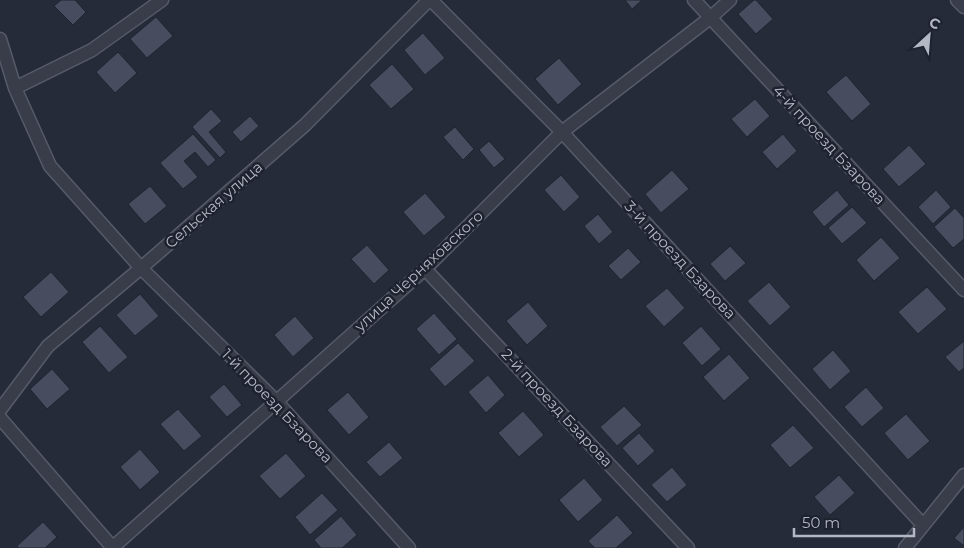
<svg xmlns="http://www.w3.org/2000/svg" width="964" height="548" viewBox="0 0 964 548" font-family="Montserrat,sans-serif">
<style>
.building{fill:#474d5e;stroke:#202431}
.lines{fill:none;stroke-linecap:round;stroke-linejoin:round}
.street-casing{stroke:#575b68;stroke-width:15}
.street{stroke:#393d4a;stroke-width:12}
.labels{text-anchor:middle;stroke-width:5;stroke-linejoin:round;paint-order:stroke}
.street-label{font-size:15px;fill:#b4b8c5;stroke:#1e222f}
</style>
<rect width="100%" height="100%" fill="#252b39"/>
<path class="building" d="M61,0H75L86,12L73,25L54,6Z
M625,0H642L632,9Z
M754,0H756L773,19L756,34L738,14Z
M156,17L173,36L147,58L130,39Z
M423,33L445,58L425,75L404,50Z
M118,52L137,73L115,93L96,72Z
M559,58L582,84L558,105L535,79Z
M392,64L414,89L391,109L369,85Z
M846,75L871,104L852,121L826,92Z
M755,99L770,116L747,137L731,119Z
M211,109L222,121L209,132L226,152L220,158L192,127Z
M250,116L259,126L241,142L232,132Z
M455,127L474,149L463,160L443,137Z
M193,134L216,160L208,167L195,152L184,161L198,177L183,189L160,163Z
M783,134L797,151L777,169L762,152Z
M489,141L505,159L494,168L479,150Z
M909,145L926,164L899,187L883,169Z
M672,170L689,189L661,213L645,194Z
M561,175L580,197L564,212L544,190Z
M150,186L167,206L145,224L128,204Z
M837,190L849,205L824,227L812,212Z
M936,190L951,207L933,224L918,207Z
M425,193L446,217L424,236L403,212Z
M852,207L867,223L842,244L828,228Z
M955,208L964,218V239L953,248L934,227Z
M598,214L613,232L599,244L584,226Z
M881,237L900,258L874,281L856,260Z
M367,245L389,270L374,284L351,259Z
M730,246L746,263L725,281L710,264Z
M628,248L641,262L621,280L608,266Z
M51,272L69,292L41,317L23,297Z
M769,282L791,307L770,326L747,301Z
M927,287L947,309L918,334L898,312Z
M667,288L685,308L664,327L645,306Z
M140,294L159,316L135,336L116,315Z
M528,302L548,326L527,345L506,321Z
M434,313L457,339L439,355L416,329Z
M295,316L314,338L293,357L274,335Z
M100,326L128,357L109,373L82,342Z
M701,326L721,349L702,366L682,343Z
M964,341V368L959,372L945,357Z
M458,343L475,361L445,387L429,369Z
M833,350L851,371L830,390L812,369Z
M729,354L750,378L724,401L703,377Z
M52,369L70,389L47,409L30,389Z
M488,375L505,395L486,413L468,392Z
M224,384L242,405L227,417L209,397Z
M866,387L884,408L862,427L844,407Z
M348,392L369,417L349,435L327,410Z
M624,406L642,425L617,446L600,427Z
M178,409L202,436L184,451L160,424Z
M523,411L544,435L519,457L498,433Z
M906,414L930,441L908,460L884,433Z
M793,425L814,448L790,468L770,445Z
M639,433L655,451L638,466L622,448Z
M389,442L403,458L380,477L366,462Z
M140,449L160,472L140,490L120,467Z
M286,453L306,476L280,499L259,476Z
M672,467L687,485L667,502L651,485Z
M839,475L855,493L830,515L814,497Z
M584,478L603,500L578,522L559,500Z
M322,493L338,510L310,535L295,517Z
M617,515L633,533L616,548H595L588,541Z
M341,516L357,535L342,548H321L314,540Z
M43,522L57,537L45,548H19L17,546Z
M964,527V546L954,538Z"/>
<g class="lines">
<defs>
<path id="street" d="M431,0L562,132L923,525
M694,0L964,290
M957,0L964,7
M0,39L15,88L50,166L141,268L276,401L409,548
M15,88L92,50L162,0
M425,269L688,548
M0,410L48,346L141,268L305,125L429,0
M0,418L113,548
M112,548L425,269L562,132L710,18L730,0
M905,548L964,475"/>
</defs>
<use href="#street" class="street-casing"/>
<use href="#street" class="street"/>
</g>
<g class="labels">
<g class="street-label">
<text transform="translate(829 145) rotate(47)" y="5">4-й проезд Бзарова</text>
<text transform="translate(214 205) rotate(-41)" y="5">Сельская улица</text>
<text transform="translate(680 260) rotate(47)" y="5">3-й проезд Бзарова</text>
<text transform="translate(419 271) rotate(-43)" y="5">улица Черняховского</text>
<text transform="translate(277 406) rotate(46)" y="5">1-й проезд Бзарова</text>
<text transform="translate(557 408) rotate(47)" y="5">2-й проезд Бзарова</text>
</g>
</g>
<g transform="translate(929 35) rotate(26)" stroke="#1e222f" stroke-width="4" paint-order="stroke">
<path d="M0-4L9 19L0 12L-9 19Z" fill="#b4b8c5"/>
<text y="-8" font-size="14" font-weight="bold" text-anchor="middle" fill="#b4b8c5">С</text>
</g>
<path d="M794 528v8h120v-8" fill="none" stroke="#b4b8c5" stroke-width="2.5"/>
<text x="802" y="528" font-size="15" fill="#b4b8c5" stroke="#1e222f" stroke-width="4" paint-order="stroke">50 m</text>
</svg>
